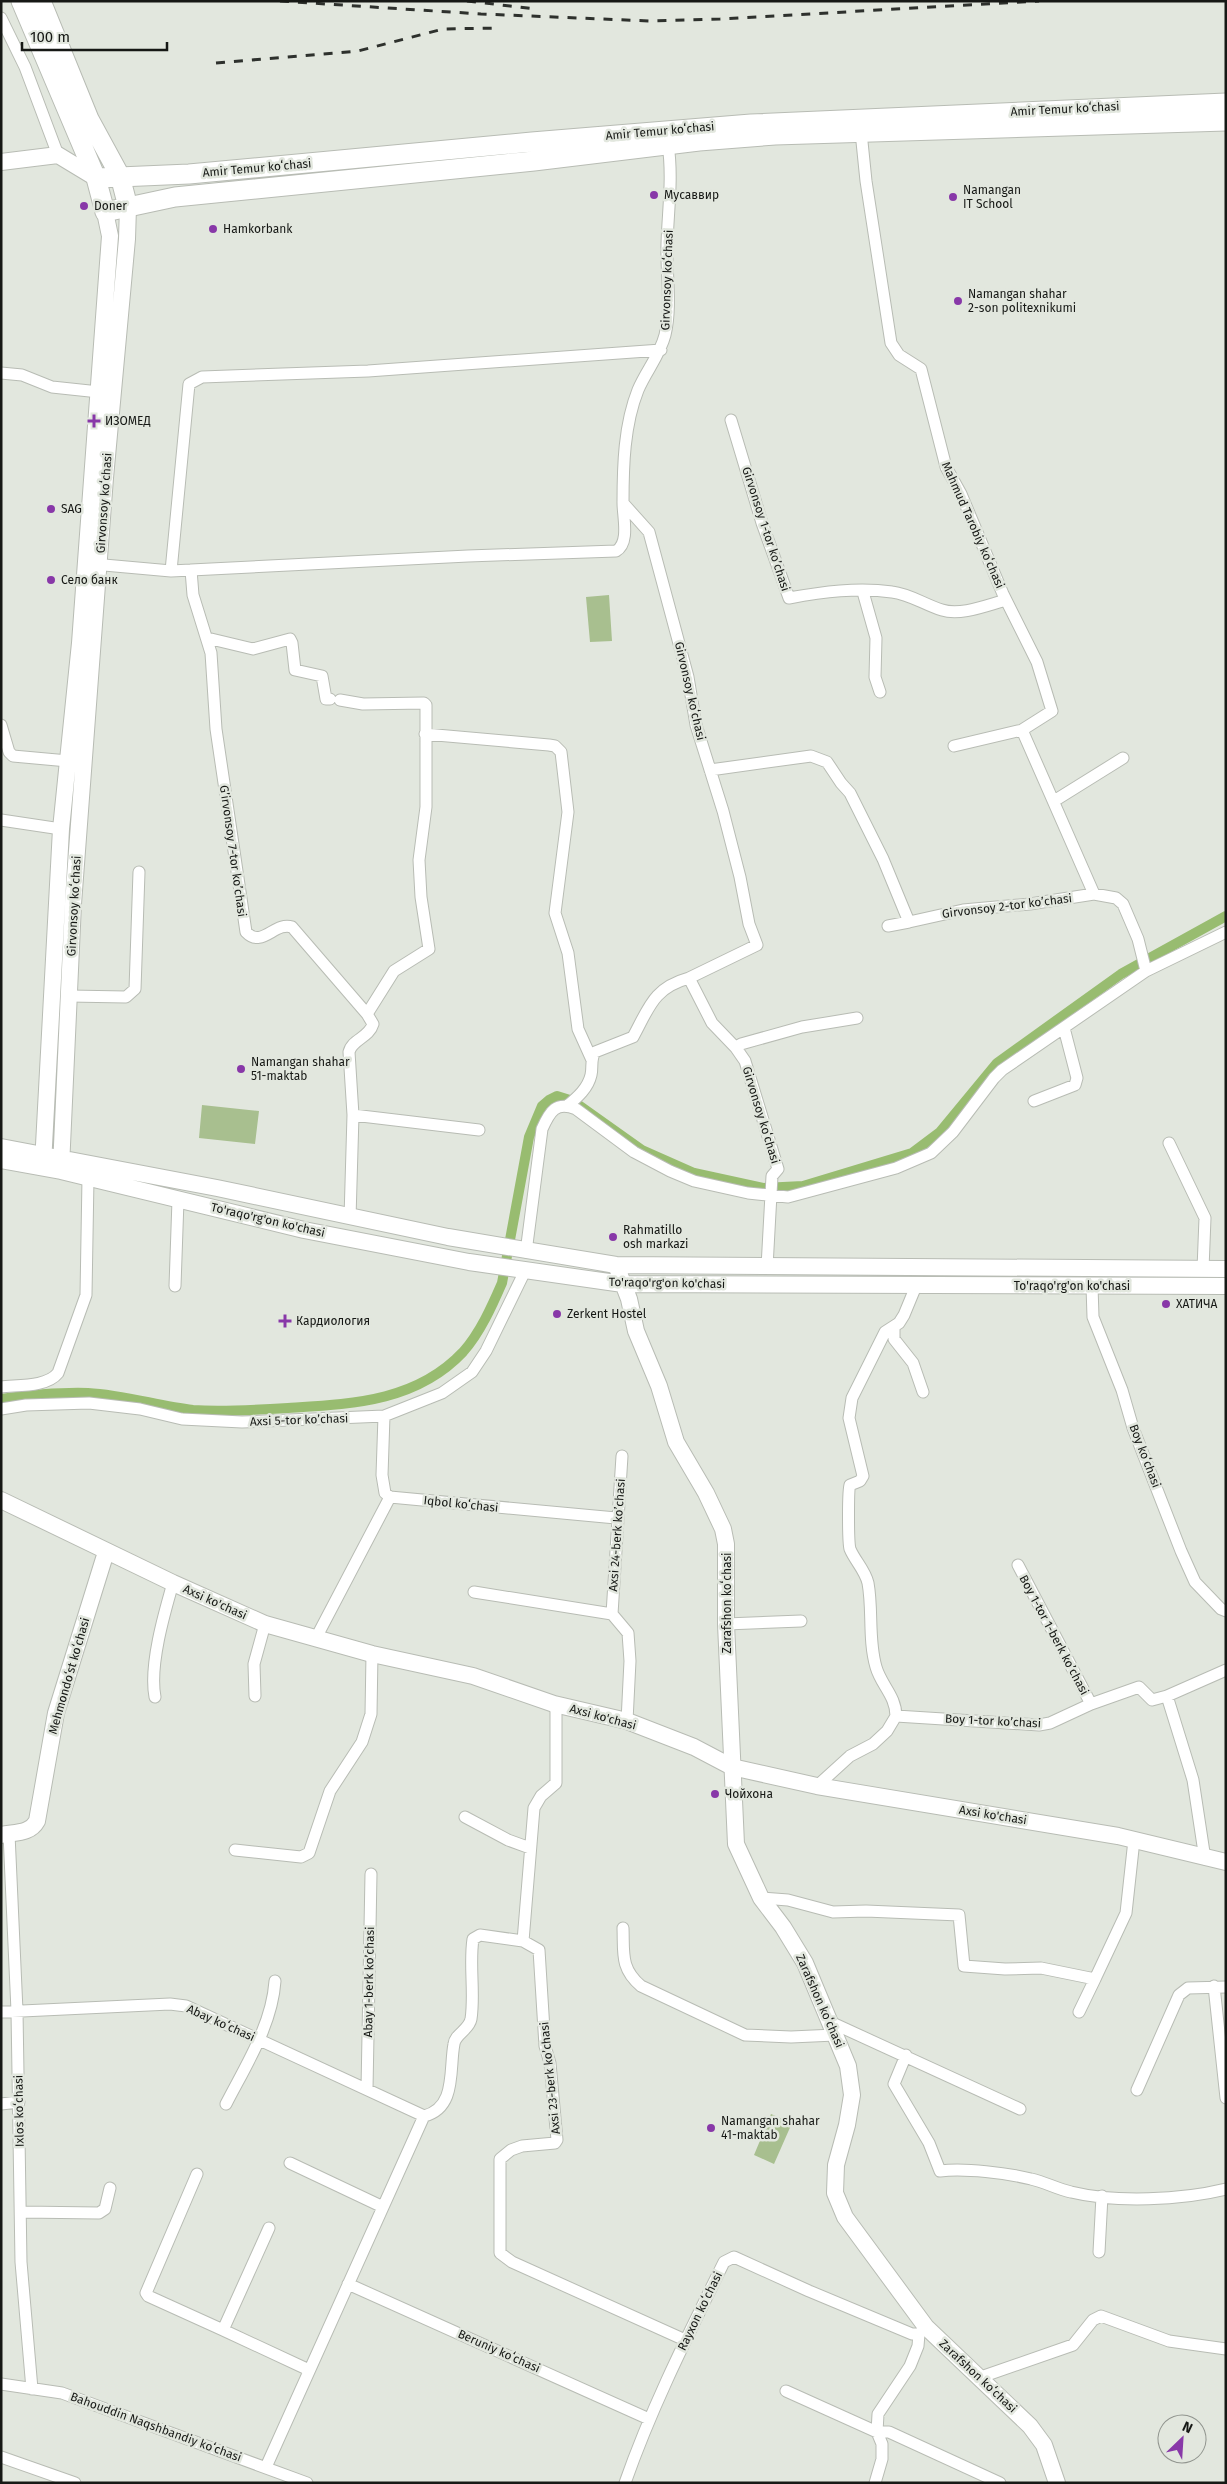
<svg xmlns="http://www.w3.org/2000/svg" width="1227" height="2484" viewBox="0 0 1227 2484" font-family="'Fira Sans',sans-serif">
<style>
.green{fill:#a8bf8f}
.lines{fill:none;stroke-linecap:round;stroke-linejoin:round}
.canal{stroke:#98bc70;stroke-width:10}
.street-casing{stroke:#b8bcb4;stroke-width:13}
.secondary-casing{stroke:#b8bcb4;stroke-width:18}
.primary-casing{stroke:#b8bcb4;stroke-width:21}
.street{stroke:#fff;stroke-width:11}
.secondary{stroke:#fff;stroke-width:16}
.primary{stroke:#fff;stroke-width:19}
.rail{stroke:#2e312d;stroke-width:3;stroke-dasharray:9 9;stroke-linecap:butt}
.poi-dot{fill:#8838a8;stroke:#e2e7de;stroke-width:2}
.labels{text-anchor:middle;stroke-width:5;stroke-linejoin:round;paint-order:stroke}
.street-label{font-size:12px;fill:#161815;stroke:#e2e7de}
.poi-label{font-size:12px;fill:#161815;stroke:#e2e7de;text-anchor:start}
</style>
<rect width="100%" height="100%" fill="#e2e7de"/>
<path class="green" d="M609,595L612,641L590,642L586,597Z
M202,1105L259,1111L255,1144L199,1138Z
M771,2114L792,2123L774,2164L754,2155Z"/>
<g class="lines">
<path class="canal" d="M1,1399C30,1395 59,1392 88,1393C125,1395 158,1406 193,1410C224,1412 256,1410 288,1408C351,1404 416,1402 463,1352C480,1333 492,1306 502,1283L529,1137L542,1106L549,1100L557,1096L573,1101L642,1150L694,1173L763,1188L803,1186L912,1153L940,1132L997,1063L1121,974L1226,916"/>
<defs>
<path id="street" d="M1,18L25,67L58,155
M861,132L866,181L891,343L899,355L921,369L946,467L961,494L1003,594L1037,662L1052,711L1022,730L1094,894
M668,144C673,178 668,210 667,244C666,274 672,306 665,335C660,355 646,371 638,390C624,425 623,466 623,503L649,532L688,677L696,725L723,811L740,877L749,924L757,945L689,978L712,1023L736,1048L745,1061L778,1169L772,1176L767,1267
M1,373L22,375L52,387L99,392
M731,420L762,523L789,598C822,592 858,587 892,592C910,594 925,605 942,610C961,616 987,605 1006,600
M93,564L171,571L468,556L616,551C630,543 623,517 623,503
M191,570L193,595L211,653L216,729L246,932C262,949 275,921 292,927L367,1014L373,1024C369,1038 352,1039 349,1052L353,1115L350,1218
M171,571L189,384L202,377L368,371L661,350
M863,592L876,638L875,677L880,692
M207,638L253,649L290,639L292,643L295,670L322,676L326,699H330
M340,700L363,704L424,703L426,705V807L419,860L421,897L429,949L394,971L367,1014
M1,725L9,752L13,756L68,761
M425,734L549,745L555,746L561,752L568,812L555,913L568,953L578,1029L592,1060
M954,746L1022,730
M710,770L811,756L827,762L841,783L850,793L883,859L909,922L963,910L1030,904L1094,894L1116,898L1123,904L1138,939L1146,971
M1054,801L1123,758
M1,820L61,829
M888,926L909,922
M69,996L126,997L135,989L139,872
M736,1048L741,1044L802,1027L857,1018
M1034,1101L1075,1085L1077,1078L1064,1028
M567,1106C578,1097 588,1088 591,1075C593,1067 590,1059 595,1052L633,1037C649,1008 653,988 689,978
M353,1115L479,1130
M1169,1143L1205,1218L1203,1269
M526,1252L542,1129C550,1111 556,1101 576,1109L634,1152L670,1171L694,1181L748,1193L788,1197L896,1168L931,1153L953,1132L994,1078L1002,1070L1146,971L1226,932
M175,1286L178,1200
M1092,1286L1093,1317L1122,1390L1133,1428L1181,1551L1195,1582L1221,1609L1226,1611
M894,1326V1339L913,1363L923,1392
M1,1387C18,1385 47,1387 58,1373L86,1295L88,1178
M1,1409L26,1405L89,1403L140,1409L182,1419L242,1422L384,1416L442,1393L472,1372L486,1351L525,1271
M384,1416L382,1475L385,1493L390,1497L616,1518
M622,1456L612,1614L628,1633L630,1661L627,1721
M1018,1565L1091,1704
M474,1592L612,1614
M726,1624L801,1621
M316,1638L390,1497
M255,1696L254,1664L265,1624
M155,1697C149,1666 164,1614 173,1583
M554,1704L556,1711V1783L541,1796L534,1808L523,1941L539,1950L545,2046L550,2063L557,2140L555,2143L522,2146L511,2150L500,2159V2253L512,2262L685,2340
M896,1716L1039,1725L1050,1723L1091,1704L1139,1687L1152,1700L1167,1696
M817,1786L850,1756L873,1744L887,1731L896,1716C896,1696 881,1685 876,1667C868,1640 873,1610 868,1583C865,1570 855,1561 850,1549C848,1542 848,1489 850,1485L860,1481L863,1476L849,1418L852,1398L885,1332L899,1323L904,1315L916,1286
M465,1817L508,1840L530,1848
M9,1834L17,2011L21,2262L32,2389
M235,1850L301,1857L309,1853L330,1791L362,1742L371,1714L372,1654
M1205,1859L1193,1780L1167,1696L1226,1670
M761,1898L788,1900L833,1912L866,1911L959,1915L964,1966L1005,1969L1041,1968L1095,1979L1126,1913L1134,1840
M623,1928C624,1953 620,1968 641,1986L745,2035L791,2037L835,2035
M1214,1986L1226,2098
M1,2012L170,2004L186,2006L424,2116
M1079,2012L1095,1979
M828,2021L1020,2109
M906,2055L894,2084L929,2143L940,2171C965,2168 1007,2173 1031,2179C1045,2182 1057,2189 1071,2192C1116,2203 1181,2200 1226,2189
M367,2089L371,1874
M1137,2090L1179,1995L1188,1988L1226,1987
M1,2104L19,2102
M226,2104C246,2065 272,2025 275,1981
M424,2116C457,2108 449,2069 454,2044C455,2034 469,2030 471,2019C475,1993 469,1965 473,1939L480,1935L523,1941
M290,2163L383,2207
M197,2174L146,2293L148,2296L223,2330
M22,2212L99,2213L105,2209L110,2188
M269,2228L223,2330L309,2370
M1099,2252L1102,2196
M348,2284L649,2419
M981,2377L1073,2345L1093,2320L1101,2316L1169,2341L1226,2349
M1,2384L62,2393L307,2483
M786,2391L877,2432H889L1000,2483
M1,2457L75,2483
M266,2467L424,2116
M625,2483C652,2406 688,2335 724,2262L734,2257L809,2291L912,2334H919L926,2327
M875,2483L882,2459V2444L877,2432L878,2414L910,2366L918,2346L919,2334"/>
<path id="secondary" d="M1,162L58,155L96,178
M1,1147L217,1188L448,1237L616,1265L1226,1269
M1,1160L61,1171L304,1230L469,1262L623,1284L1226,1286
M43,1164L61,829L80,643L110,236L105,212
M61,1167L73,904L105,478L127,239L128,207
M616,1265L629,1299L636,1331L659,1386L676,1442L706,1493L723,1529L726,1544V1624L736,1844L761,1898L783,1927L805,1963L848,2066L852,2095L847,2125L836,2165L835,2193L845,2217L926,2327L1030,2426L1044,2445L1057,2483
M1,1500L173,1583L265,1624L372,1654L473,1676L554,1704L627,1721L694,1747L732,1767L817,1786L1118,1836L1226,1862
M1,1835C15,1832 30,1834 37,1821L56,1713L106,1552"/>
<path id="primary" d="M21,1L96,178L105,212L175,197L534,161L699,141L775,135L1226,121
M41,1L89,119L120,176L128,207
M96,178L189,174L532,142L751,124L1226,103"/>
</defs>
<use href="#street" class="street-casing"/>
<use href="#secondary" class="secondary-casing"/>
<use href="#primary" class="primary-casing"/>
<use href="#street" class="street"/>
<use href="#secondary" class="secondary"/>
<use href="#primary" class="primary"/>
<path class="rail" d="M280,1L481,14L649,21L720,19L1039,1
M467,1L536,9
M216,63L358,51L443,29L499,28"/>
</g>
<g class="poi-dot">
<circle cx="654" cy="195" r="5"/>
<circle cx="953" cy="197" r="5"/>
<circle cx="84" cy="206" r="5"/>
<circle cx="213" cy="229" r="5"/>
<circle cx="958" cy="301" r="5"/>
<path d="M91.5 413.5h5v5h5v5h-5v5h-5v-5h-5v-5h5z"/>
<circle cx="51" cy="509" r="5"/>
<circle cx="51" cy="580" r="5"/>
<circle cx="241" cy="1069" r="5"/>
<circle cx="613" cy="1237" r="5"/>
<circle cx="1166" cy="1304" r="5"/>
<circle cx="557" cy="1314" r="5"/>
<path d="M282.5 1313.5h5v5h5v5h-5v5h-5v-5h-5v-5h5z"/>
<circle cx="715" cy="1794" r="5"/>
<circle cx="711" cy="2128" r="5"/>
</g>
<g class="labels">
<g class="street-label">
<text transform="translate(1065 109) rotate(-3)" y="4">Amir Temur koʻchasi</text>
<text transform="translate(660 131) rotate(-5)" y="4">Amir Temur koʻchasi</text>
<text transform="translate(257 168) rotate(-5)" y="4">Amir Temur koʻchasi</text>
<text transform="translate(667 280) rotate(-88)" y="4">Girvonsoy koʻchasi</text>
<text transform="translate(104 503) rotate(-86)" y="4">Girvonsoy koʻchasi</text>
<text transform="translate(973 525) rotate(66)" y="4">Mahmud Tarobiy koʻchasi</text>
<text transform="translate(766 529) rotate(72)" y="4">Girvonsoy 1-tor koʼchasi</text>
<text transform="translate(690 691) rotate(77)" y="4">Girvonsoy koʻchasi</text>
<text transform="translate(233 851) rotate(82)" y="4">Gʼirvonsoy 7-tor koʼchasi</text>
<text transform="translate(74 906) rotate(-87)" y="4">Girvonsoy koʻchasi</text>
<text transform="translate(1007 906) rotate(-7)" y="4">Girvonsoy 2-tor koʼchasi</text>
<text transform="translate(761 1115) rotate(73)" y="4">Girvonsoy koʻchasi</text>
<text transform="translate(268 1220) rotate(13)" y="4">To'raqo'rg'on ko'chasi</text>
<text transform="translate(667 1283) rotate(1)" y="4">To'raqo'rg'on ko'chasi</text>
<text x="1072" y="1290">To'raqo'rg'on ko'chasi</text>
<text transform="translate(299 1420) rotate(-2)" y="4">Аxsi 5-tor koʼchasi</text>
<text transform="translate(1145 1456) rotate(69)" y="4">Boy koʻchasi</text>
<text transform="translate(461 1504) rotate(6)" y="4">Iqbol koʻchasi</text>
<text transform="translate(617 1535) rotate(-86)" y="4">Аxsi 24-berk koʼchasi</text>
<text transform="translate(215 1602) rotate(24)" y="4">Axsi ko'chasi</text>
<text transform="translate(727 1603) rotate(-90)" y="4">Zarafshon koʻchasi</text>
<text transform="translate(1054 1635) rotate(62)" y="4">Boy 1-tor 1-berk koʼchasi</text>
<text transform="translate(69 1676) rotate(-74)" y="4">Mehmondoʻst koʻchasi</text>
<text transform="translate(603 1717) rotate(15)" y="4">Axsi ko'chasi</text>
<text transform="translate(993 1721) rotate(3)" y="4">Boy 1-tor koʼchasi</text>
<text transform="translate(993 1815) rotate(9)" y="4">Axsi ko'chasi</text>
<text transform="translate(369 1982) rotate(-89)" y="4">Аbay 1-berk koʼchasi</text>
<text transform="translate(820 2001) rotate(66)" y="4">Zarafshon koʻchasi</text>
<text transform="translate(221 2023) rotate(24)" y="4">Abay koʻchasi</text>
<text transform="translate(550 2078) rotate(-96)" y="4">Аxsi 23-berk koʼchasi</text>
<text transform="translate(19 2111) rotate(-91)" y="4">Ixlos koʻchasi</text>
<text transform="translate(700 2311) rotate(-64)" y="4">Rayxon koʻchasi</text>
<text transform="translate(499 2351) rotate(24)" y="4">Beruniy koʻchasi</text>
<text transform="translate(978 2376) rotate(43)" y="4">Zarafshon koʻchasi</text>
<text transform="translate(156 2427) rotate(20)" y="4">Bahouddin Naqshbandiy koʻchasi</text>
</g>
<g class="poi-label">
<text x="963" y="194">Namangan<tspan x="963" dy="14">IT School</tspan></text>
<text x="664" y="199">Мусаввир</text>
<text x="94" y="210">Doner</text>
<text x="223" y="233">Hamkorbank</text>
<text x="968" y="298">Namangan shahar<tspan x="968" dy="14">2-son politexnikumi</tspan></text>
<text x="105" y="425">ИЗОМЕД</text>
<text x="61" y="513">SAG</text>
<text x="61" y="584">Село банк</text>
<text x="251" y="1066">Namangan shahar<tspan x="251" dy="14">51-maktab</tspan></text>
<text x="623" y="1234">Rahmatillo<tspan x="623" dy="14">osh markazi</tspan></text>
<text x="1176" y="1308">ХАТИЧА</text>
<text x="567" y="1318">Zerkent Hostel</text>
<text x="296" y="1325">Кардиология</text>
<text x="725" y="1798">Чойхона</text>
<text x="721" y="2125">Namangan shahar<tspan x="721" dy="14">41-maktab</tspan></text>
</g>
</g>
<rect width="1227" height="2484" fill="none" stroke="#161815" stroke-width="5"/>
<g transform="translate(1182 2439) rotate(25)"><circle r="24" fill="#e2e7de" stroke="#90948e"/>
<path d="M0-4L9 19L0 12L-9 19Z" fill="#8838a8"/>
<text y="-8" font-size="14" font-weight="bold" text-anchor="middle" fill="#161815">N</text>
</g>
<path d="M22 42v8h145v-8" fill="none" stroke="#161815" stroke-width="2.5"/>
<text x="30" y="42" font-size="15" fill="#161815" stroke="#e2e7de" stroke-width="4" paint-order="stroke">100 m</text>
</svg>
